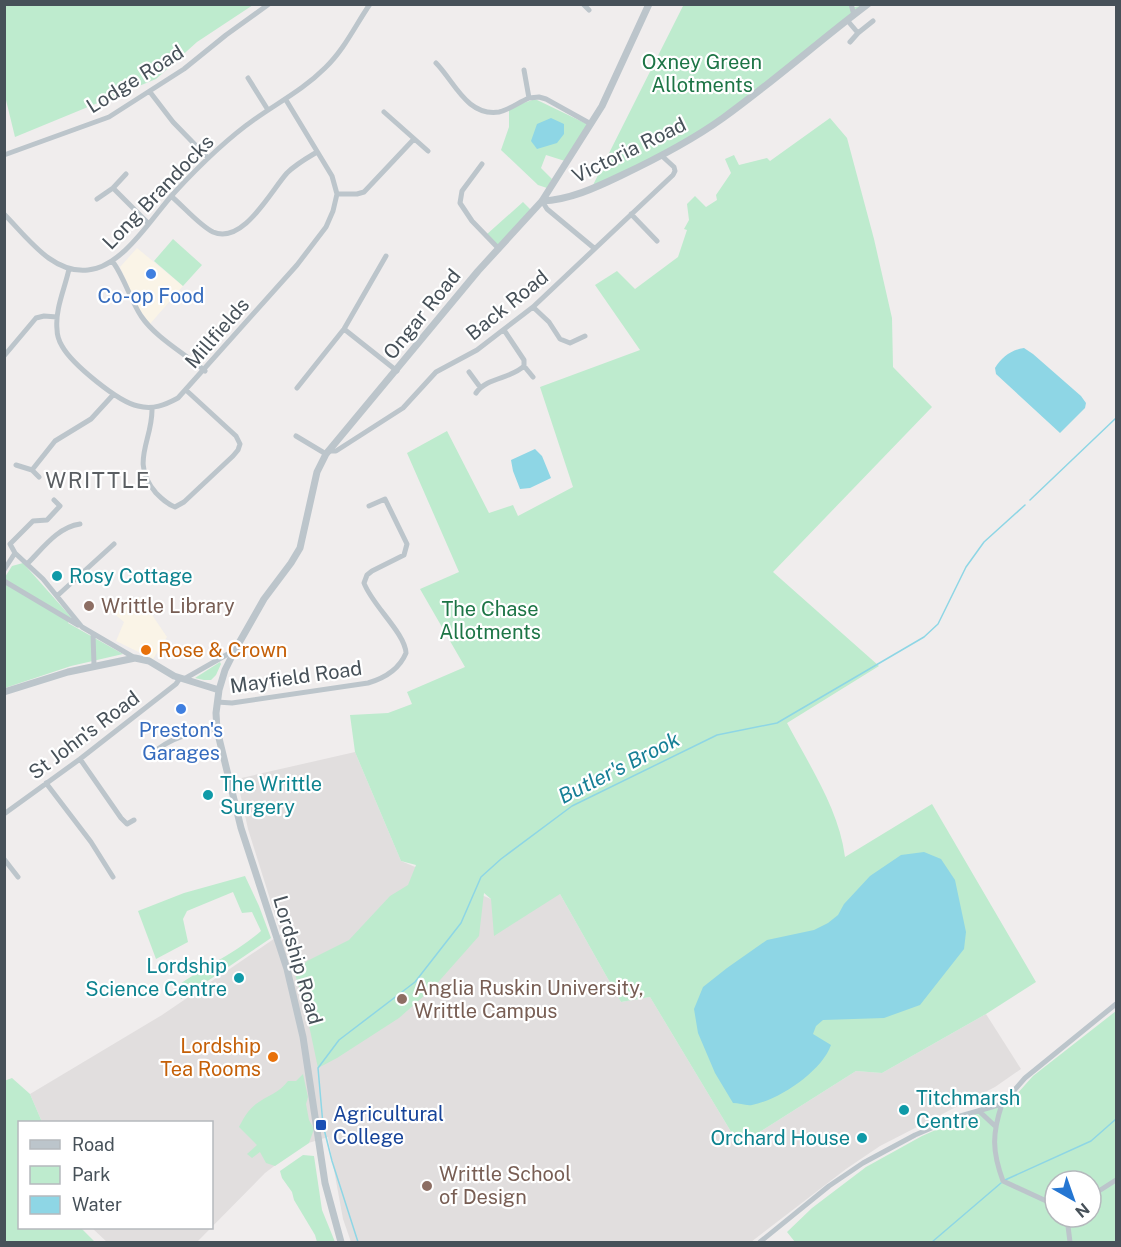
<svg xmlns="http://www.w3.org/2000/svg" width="1121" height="1247" viewBox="0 0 1121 1247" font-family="'Public Sans',sans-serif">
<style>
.commercial{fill:#faf4e7}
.education{fill:#e1dede}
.green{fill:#beebce;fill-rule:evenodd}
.water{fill:#8ed6e5}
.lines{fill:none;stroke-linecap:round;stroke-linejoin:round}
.stream{stroke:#8ed6e5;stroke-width:1.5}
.minor{stroke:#bcc5cb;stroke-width:5}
.tertiary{stroke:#bcc5cb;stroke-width:7}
.shop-dot{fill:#3f7fe0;stroke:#fff;stroke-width:2}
.culture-dot{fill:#0f9aa8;stroke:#fff;stroke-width:2}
.education-dot{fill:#8d6e63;stroke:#fff;stroke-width:2}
.food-dot{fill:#e8710a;stroke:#fff;stroke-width:2}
.transit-dot{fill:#1a4fb4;stroke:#fff;stroke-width:2}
.labels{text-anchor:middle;stroke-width:4.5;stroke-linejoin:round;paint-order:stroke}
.park-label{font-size:20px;fill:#1d7546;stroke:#fff}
.street-label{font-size:20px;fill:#475159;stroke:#fff}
.shop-label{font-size:20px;fill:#366cbe;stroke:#fff}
.culture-label{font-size:20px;fill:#0d838f;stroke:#fff;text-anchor:start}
.education-label{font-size:20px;fill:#785e54;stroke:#fff;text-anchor:start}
.food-label{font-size:20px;fill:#c56008;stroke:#fff;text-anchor:start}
.transit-label{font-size:20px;fill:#164399;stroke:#fff;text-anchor:start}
.water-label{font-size:21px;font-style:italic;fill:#167f96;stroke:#fff}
.quarter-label{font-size:22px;letter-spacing:1.5px;fill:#5a5e62;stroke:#fff}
</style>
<rect width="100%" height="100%" fill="#f0eded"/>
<path class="commercial" d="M137,248L183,286L150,324L139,309L120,267Z
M140,597L167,637L153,659L116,641L124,622L112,612L120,603Z"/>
<path class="education" d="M355,752L401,861L491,899L560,894L621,1002L650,997L739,1145L856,1071L882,1073L986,1014L1021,1069L995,1087L880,1146L846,1169L751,1242H351L343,1219L328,1137L302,1145L265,1173L197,1242H107L92,1228H212V1122H42L30,1094L162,1015L281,934L248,829L237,779Z"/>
<path class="green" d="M849,4L855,7L866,5L696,136L591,189L683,6L682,5Z
M4,5L5,4L253,5L197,42L156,79L15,137L5,96Z
M535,99L589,125L565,161L546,155L541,168L552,179L547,188L538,185L501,150L509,127V108Z
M830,118L847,138L874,239L892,318L893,367L932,407L773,572L879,666L787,723C809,765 839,809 845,857L932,804L1036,982L986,1014L882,1073L856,1071L739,1145L650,997L621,1002L560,894L494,936L491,899L484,893L479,936L433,988L399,1018L337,1058L318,1068L306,1011L295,974L307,961L349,940L390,896L408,885L416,865L401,861L355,752L350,715L388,713L412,704L407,692L465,667L420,589L459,572L407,453L447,431L489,513L513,505L518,516L573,487L540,387L640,350L595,285L617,271L635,289L678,257L687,230L684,229L689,220L687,204L695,196L706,207L717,200L716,195L731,173L725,159L734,155L739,165L767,158L770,161Z
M523,202L533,212L499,249L486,235Z
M173,239L202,265L183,286L154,261Z
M23,563L71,617L68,623L123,654L71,666L5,688V577L12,566Z
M220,662L221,664L216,675L211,680H204L195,678Z
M245,876L259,906L271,938L181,999L177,986C204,967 236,953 261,931L252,912L242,913L233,892L187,911L183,919L188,942L156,959L138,911L184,893Z
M1116,1011V1242H795L787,1232L812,1208L866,1167L922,1136L974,1113L1006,1106L1033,1076ZM1055,1181H1091V1217H1055Z
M303,1074L308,1097L306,1104L309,1120L314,1129L309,1143L275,1166L266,1163L260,1152L252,1158L247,1154L257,1145L239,1127C243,1119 248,1110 256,1104C268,1095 279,1093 288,1081H296Z
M12,1078L30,1094L42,1122H20V1228H81L95,1242H5L4,1081Z
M303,1155L314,1156L322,1210L335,1242H317L315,1235L294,1200L292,1192L282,1178L280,1171Z"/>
<path class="water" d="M551,118L564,124V134L557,143L537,149L531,141L537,124Z
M1024,348L1033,354L1081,396L1086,403L1085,408L1060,433L996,374L995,368C1002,357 1011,350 1024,348Z
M535,449L542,456L551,478L530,488L520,489L513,471L511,460Z
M924,852L941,859L955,880L966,932L964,949L920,1005L884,1018L823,1020L816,1026L813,1034L831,1045C822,1071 779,1100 752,1105C746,1106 739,1103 733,1103L715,1073L698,1033L694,1009L703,987L727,968L767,940L814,930L828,923L838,915L844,904L870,876L901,855Z"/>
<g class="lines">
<path class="stream" d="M1030,500L1116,418
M1005,1180L1091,1141L1116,1119
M358,1242L332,1161L323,1125L318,1068L339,1040L415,982L461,923L481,877L501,859L572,806L717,735L777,723L924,637L938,624L966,567L984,542L1025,505
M932,1242L1001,1183"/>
<path class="minor" d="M583,4L589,10
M851,4L854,15
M847,20L858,33L873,21
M850,42L858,33
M436,63C454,81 467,117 499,112C509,110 519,102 529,98
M524,70L529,98L539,97L546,99L591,124
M248,78L268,110
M150,92L173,122L208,158
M384,112L428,151
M4,155L109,117L184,69L226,35L269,4
M482,164L462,191L460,203L472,221L499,249
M113,188L126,174
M337,194H357L364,192L414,139
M171,196C183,206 200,226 213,232C243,245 270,192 287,173C296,164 307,158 317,152
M97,199L113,188L148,223
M542,201L547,209L594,248
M4,214C27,237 52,274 88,270C123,267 152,217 174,193C199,166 225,140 255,119C279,102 304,89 325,68C344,50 355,26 370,4
M631,214L657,241
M113,262C125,279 130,299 141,316C156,338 184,353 205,371
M69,269C65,288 55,309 57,329C57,334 59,341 62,346C72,364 118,402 138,406C153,410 165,405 178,398L297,265L326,227L333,211L337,194L332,176L286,100
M533,307L549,322L560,339L570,343L585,336
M344,329L397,371
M4,356L36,318L44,316L57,317
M524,366L533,377
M469,372L480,387
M297,388L344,329L386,256
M476,393C487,377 511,379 524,366V360L504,330
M152,408C153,441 129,462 156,493C162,499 167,504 175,507L184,502L233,456L238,450L240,444L236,436L187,391
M296,436L326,454
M328,451H336L403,408L436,372L477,350L533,307L673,175L675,171L674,167L662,156
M16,465L32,470L55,441L91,419L113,395
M32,470L39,477
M54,500L60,506L47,520L33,521L10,544L15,553L43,579L82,627L135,658
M28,563C43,548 58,527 80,524
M4,570L15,553
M4,581L78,625
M57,596L114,544
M93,634L94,665
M184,679L235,650
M217,702L232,703L368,683C385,678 399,670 406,653C405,633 372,605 364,583L367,575L372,571L404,555L407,544L385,499L369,506
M150,755C173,736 187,734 217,730
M80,759L121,818L127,824L134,820
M46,783L91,842L113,877
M4,814L80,759L176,684L180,678
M4,859L18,877
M1002,1104C992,1134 992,1151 1003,1181L1055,1205
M979,1111L995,1126
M1091,1196L1116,1180
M1069,1217L1067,1218L1070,1242
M760,1242L829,1186L863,1163L915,1135L957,1117L1002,1104L1025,1078L1116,1004"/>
<path class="tertiary" d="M542,201C569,200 595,188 620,176C656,159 691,141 723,118C773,82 819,41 868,4
M4,692L68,672L135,658L149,661L174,676L219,690
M341,1242L325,1183L303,1037L287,969L241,828L217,730L216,713L219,690L225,670L235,650L264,599L291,563L300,548L317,472L326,454L478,271L542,201L602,106L649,4"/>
</g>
<g class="shop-dot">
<circle cx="151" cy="274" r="6"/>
<circle cx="181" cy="709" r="6"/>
</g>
<g class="culture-dot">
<circle cx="57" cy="576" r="6"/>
<circle cx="208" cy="795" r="6"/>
<circle cx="239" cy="978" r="6"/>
<circle cx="904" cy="1110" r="6"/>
<circle cx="862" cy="1138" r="6"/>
</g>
<g class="education-dot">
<circle cx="89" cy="606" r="6"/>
<circle cx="402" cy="999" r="6"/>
<circle cx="427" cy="1186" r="6"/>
</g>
<g class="food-dot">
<circle cx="146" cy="650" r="6"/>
<circle cx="273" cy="1057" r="6"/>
</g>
<rect class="transit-dot" x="315" y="1119" width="12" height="12" rx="3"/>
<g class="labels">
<g class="park-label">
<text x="702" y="69">Oxney Green<tspan x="702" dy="23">Allotments</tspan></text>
<text x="490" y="616">The Chase<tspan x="490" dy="23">Allotments</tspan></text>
</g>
<g class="street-label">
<text transform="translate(135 79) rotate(-32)" y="7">Lodge Road</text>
<text transform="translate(629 150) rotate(-26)" y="7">Victoria Road</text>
<text transform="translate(158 192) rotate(-46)" y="7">Long Brandocks</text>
<text transform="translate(507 305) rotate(-39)" y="7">Back Road</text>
<text transform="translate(422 314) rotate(-51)" y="7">Ongar Road</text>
<text transform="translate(217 333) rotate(-49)" y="7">Millfields</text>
<text transform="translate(296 677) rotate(-8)" y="7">Mayfield Road</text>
<text transform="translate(84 735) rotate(-37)" y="7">St John's Road</text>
<text transform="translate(298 960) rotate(74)" y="7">Lordship Road</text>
</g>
<g class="shop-label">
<text x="151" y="303">Co-op Food</text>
<text x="181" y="737">Preston's<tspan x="181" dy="23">Garages</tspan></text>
</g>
<g class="culture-label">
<text x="69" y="583">Rosy Cottage</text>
<text x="220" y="791">The Writtle<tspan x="220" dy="23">Surgery</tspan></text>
<text x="227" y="973" text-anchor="end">Lordship<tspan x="227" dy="23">Science Centre</tspan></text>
<text x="916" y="1105">Titchmarsh<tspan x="916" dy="23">Centre</tspan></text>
<text x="850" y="1145" text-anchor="end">Orchard House</text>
</g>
<g class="education-label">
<text x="101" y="613">Writtle Library</text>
<text x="414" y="995">Anglia Ruskin University,<tspan x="414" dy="23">Writtle Campus</tspan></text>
<text x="439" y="1181">Writtle School<tspan x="439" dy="23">of Design</tspan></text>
</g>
<g class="food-label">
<text x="158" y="657">Rose &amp; Crown</text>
<text x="261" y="1053" text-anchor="end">Lordship<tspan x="261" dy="23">Tea Rooms</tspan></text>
</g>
<g class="transit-label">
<text x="333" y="1121">Agricultural<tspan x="333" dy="23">College</tspan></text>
</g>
<g class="water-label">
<text transform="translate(619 768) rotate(-27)" y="7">Butler's Brook</text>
</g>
<g class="quarter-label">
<text x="98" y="488">WRITTLE</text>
</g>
</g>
<rect width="1121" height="1247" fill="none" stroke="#475159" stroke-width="12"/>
<rect x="18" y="1121" width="195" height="108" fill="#ffffff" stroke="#b5b9bd" stroke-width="1.5"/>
<rect x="30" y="1140" width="30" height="9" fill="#bcc5cb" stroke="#b5b9bd" stroke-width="1.5"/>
<text x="72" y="1151" font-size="18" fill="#475159">Road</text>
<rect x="30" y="1166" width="30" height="18" fill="#beebce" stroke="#b5b9bd" stroke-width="1.5"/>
<text x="72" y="1181" font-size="18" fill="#475159">Park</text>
<rect x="30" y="1196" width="30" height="18" fill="#8ed6e5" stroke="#b5b9bd" stroke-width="1.5"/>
<text x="72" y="1211" font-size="18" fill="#475159">Water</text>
<g transform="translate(1073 1199) rotate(140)"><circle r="28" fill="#ffffff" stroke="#b5b9bd" stroke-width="1.5"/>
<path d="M0-4.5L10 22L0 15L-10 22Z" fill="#2576d2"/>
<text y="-9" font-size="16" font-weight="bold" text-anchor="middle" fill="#475159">N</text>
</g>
</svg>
